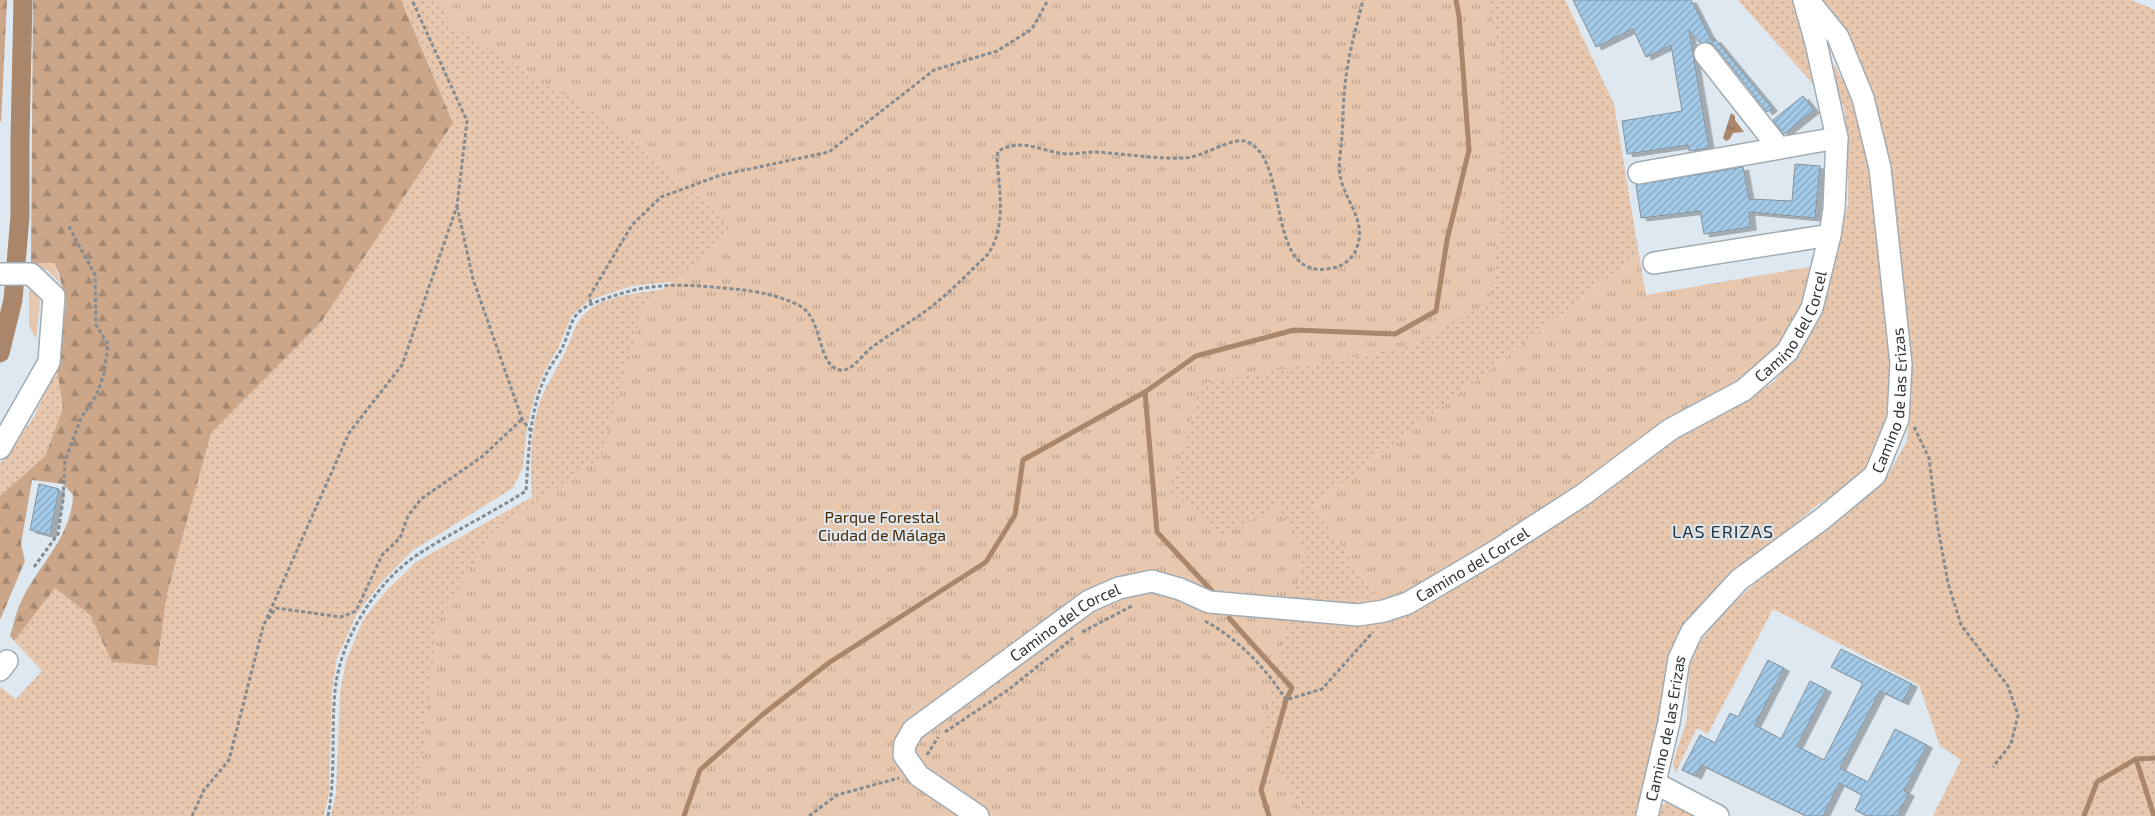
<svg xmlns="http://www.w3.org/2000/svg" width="2155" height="816" viewBox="0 0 2155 816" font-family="'Exo 2',sans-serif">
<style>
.grass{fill:url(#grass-dots)}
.forest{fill:url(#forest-firs)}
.park{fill:url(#park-tufts)}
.garden{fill:#e7c7ae}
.water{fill:url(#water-ripples)}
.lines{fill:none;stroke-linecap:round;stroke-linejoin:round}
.stream{stroke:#aa876a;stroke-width:5}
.canal{stroke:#aa876a;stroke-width:19}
.building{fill:url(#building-hatch);stroke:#869198;filter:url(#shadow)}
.minor-casing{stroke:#a1acb4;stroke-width:24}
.path{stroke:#848b91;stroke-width:3;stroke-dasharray:4 2.5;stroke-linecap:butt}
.minor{stroke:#fff;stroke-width:21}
.labels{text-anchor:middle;stroke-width:4;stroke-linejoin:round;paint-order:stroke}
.street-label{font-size:16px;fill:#313538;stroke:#dde8f1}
.park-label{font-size:16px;fill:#4d2904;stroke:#dde8f1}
.neighbourhood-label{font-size:18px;letter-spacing:1px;fill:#2a333a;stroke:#dde8f1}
</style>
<defs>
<pattern id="grass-dots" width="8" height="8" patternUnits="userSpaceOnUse" patternTransform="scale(1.25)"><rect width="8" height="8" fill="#e7c7ae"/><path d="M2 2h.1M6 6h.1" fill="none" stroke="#bca28f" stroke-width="1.8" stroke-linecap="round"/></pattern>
<pattern id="forest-firs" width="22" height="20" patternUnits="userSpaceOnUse" patternTransform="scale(1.25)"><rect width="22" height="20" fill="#cba689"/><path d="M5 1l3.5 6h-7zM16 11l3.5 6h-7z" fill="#a58871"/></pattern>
<pattern id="park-tufts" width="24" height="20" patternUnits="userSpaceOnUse" patternTransform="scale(1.25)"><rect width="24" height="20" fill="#e7c7ae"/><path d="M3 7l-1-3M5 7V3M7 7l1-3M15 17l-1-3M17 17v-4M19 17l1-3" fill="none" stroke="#bca28f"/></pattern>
<pattern id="water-ripples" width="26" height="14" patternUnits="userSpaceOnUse" patternTransform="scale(1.25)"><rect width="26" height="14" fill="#aa876a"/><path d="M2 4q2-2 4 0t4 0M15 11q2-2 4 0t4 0" fill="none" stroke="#8b6f58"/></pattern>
<pattern id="building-hatch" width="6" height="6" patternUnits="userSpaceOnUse" patternTransform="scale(1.25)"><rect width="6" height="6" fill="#a3cae8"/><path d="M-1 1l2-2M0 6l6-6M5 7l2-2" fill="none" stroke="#85a5bd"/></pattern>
<filter id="shadow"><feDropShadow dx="5.5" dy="3" stdDeviation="0" flood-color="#0004"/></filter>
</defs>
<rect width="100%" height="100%" fill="#dde8f1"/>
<path class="grass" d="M401,0H1360L738,287L669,282L632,286L590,300L572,315L559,347L544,372L535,395L527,428L523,467L513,488L412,551L379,585L357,614L337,658L332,691L329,793L324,816H0V687L16,699L42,671L14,641L55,588L90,615L112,662L157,666L167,594L211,433L322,321L453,123Z
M1368,0H1565L1614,104L1639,255L1313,506L1381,604L1353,607L1210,595L961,816H331L336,792L340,692L346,661L363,620L386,591L416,562L532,497C530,467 530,428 541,399C548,381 559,366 567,348C575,331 575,319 593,307C611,295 648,291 670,289Z
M1738,0H1795L1798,4L1814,85Z
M1820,0H2131L2155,10V816H1933L1961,760L1940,746L1919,685L1773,609L1708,734L1697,728L1675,774L1673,763L1687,719L1689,668L1698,644L1729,607L1771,569L1824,526L1867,496L1888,475L1907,441L1912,391L1909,339L1888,164Z
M1835,65L1854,104L1866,148L1890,344L1889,413L1871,461L1848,486L1816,506L1712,594L1677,643L1639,816H989L1094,608L1364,620L1677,436L1730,411L1774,382L1803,347L1821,308L1848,205V144L1844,108L1829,70Z
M56,364L63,408L45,456L0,496V464L34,417Z
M1670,801L1700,816H1655L1659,806Z"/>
<path class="forest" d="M0,0H7L1,122L0,121Z
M33,0H401L453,123L322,321L211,433L167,594L157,666L112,662L90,615L55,588L14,641L10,636C13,627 15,616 19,606C35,568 72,538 73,495L63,484L32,480L21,544L25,561L0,620V496L45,456L63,408L56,364L66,304L59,274L54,263L31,264Z"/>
<path class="park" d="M437,0H1487L1500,49L1499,140L1502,215L1490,300L1412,346L1201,384L1170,492L1222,534L1278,507L1305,549L1260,736L1305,816H416L437,624L491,534L601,457L644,305L736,229L607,120L452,26Z
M1639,255L1646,295L1815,266L1810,289L1793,326L1764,364L1578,489L1403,595L1381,604L1313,506Z"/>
<path class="garden" d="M54,263L61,284L47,270L37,269L38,264Z
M29,283L36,285L40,303L36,339L29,326Z"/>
<path class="water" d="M1731,113L1735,116V120L1744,132L1733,133L1730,139L1726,141L1723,138Z"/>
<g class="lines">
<path class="stream" d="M1145,392L1157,532L1212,591
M1229,618L1292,688L1286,700L1261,790L1269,816
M2136,759L2154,816
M684,816L700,770L762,715L830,662L986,562L1015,515L1023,460L1145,392L1196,356L1294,330L1395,334L1436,311L1447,240L1469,150L1459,16L1456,0
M2084,816L2097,782L2136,759L2155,758"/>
<path class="canal" d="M0,353L13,300L20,216V138L23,0"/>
</g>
<path class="building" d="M1573,0H1691L1712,41L1715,39L1772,108L1767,112L1715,46L1709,42L1700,43L1689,30L1709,148L1689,151L1688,145L1627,154L1622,121L1682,111L1671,45L1646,57L1633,29L1596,47Z
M1803,96L1814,110L1784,134L1773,120Z
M1795,164L1820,166L1815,218L1749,212L1751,227L1704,234L1700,211L1641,218L1636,185L1743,167L1749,199L1792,201Z
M39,484L59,489L50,535L30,530Z
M1841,649L1912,684L1903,702L1880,691L1840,768L1868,782L1895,729L1927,745L1904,791L1909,793L1897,816H1867L1855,810L1862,795L1839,783L1823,816H1806L1701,765L1696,776L1682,770L1700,735L1715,743L1730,713L1738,717L1768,660L1784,668L1755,725L1781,739L1810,681L1826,689L1797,746L1824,760L1863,683L1831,667Z"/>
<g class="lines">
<defs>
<g id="minor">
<path d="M1705,54L1779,148"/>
<path d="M1639,173L1837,138"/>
<path d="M1654,263L1830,235"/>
<path d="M0,274H31L54,296L49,362L0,448"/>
<path d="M0,670L7,661"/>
<path d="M1655,783L1718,816"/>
<path id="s1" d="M978,816L919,776L904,755L905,744L913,730L1089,601L1119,588L1152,581L1180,589L1209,602L1358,615L1384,611L1408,603L1496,551L1584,494L1671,429L1744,390L1787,352L1812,308L1830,235L1834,209L1837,138L1816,43L1804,0"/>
<path id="s2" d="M1647,816L1669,722L1679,659L1692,631L1739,580L1822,519L1875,475L1898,419L1901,364L1880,168L1863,98L1838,37L1808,0"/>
</g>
</defs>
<use href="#minor" class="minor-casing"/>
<path class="path" d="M457,206L473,279L522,419L530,430
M591,303L589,297L632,225L661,197L721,175L829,152L934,70L997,51L1032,29L1048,0
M1914,427L1929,458L1937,523L1948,583L1961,625L2008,686L2018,715L2011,744L1993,767
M34,567L58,534L63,500L65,461L81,418L96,396L104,374L108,344L96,325L95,275L68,225
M268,619L276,608L341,617L356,611L382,555L400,538L408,516L421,499L483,456L522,419
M1205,621C1238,639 1266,668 1286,700L1322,689L1373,632
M1082,632L1132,606
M945,732L1008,690L1073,638
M927,755L938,737
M192,816L204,790L229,760L263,627L349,433L402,365L457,206L467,121L412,0
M328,816C336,774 331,733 335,691C340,640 373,587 414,557C450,533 490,514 526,491C529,452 529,411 546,375C550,365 558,357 562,348C567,339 569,327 574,318C581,307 595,302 607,298C642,286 664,284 700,286C733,289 770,290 800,306C823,318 817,366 840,370C852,372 862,355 871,348C887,336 904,326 920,315C939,302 955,286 971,271C976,265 983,260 988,254C1007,226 999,189 997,158L998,151C1025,137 1040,152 1067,154C1077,154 1087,152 1097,152C1126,154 1155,159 1184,158C1202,158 1234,135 1248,142C1292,163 1263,284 1333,268C1344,266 1354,257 1357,247C1367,220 1344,200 1340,175C1338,164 1341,149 1342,137C1343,120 1343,102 1345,85C1348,56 1356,28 1363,0
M809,816L837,795L899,778"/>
<use href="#minor" class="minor"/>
</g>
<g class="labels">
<g class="street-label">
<text dy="6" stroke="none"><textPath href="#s1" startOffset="1151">Camino del Corcel</textPath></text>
<text dy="6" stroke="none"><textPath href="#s2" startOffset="510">Camino de las Erizas</textPath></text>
<text dy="6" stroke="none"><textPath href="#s1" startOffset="746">Camino del Corcel</textPath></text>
<text dy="6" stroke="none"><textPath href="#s1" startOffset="311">Camino del Corcel</textPath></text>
<text dy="6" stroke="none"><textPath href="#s2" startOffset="90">Camino de las Erizas</textPath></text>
</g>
<g class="park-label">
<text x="882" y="523">Parque Forestal<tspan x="882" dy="18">Ciudad de Málaga</tspan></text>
</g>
<g class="neighbourhood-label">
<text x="1723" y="538">LAS ERIZAS</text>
</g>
</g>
</svg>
